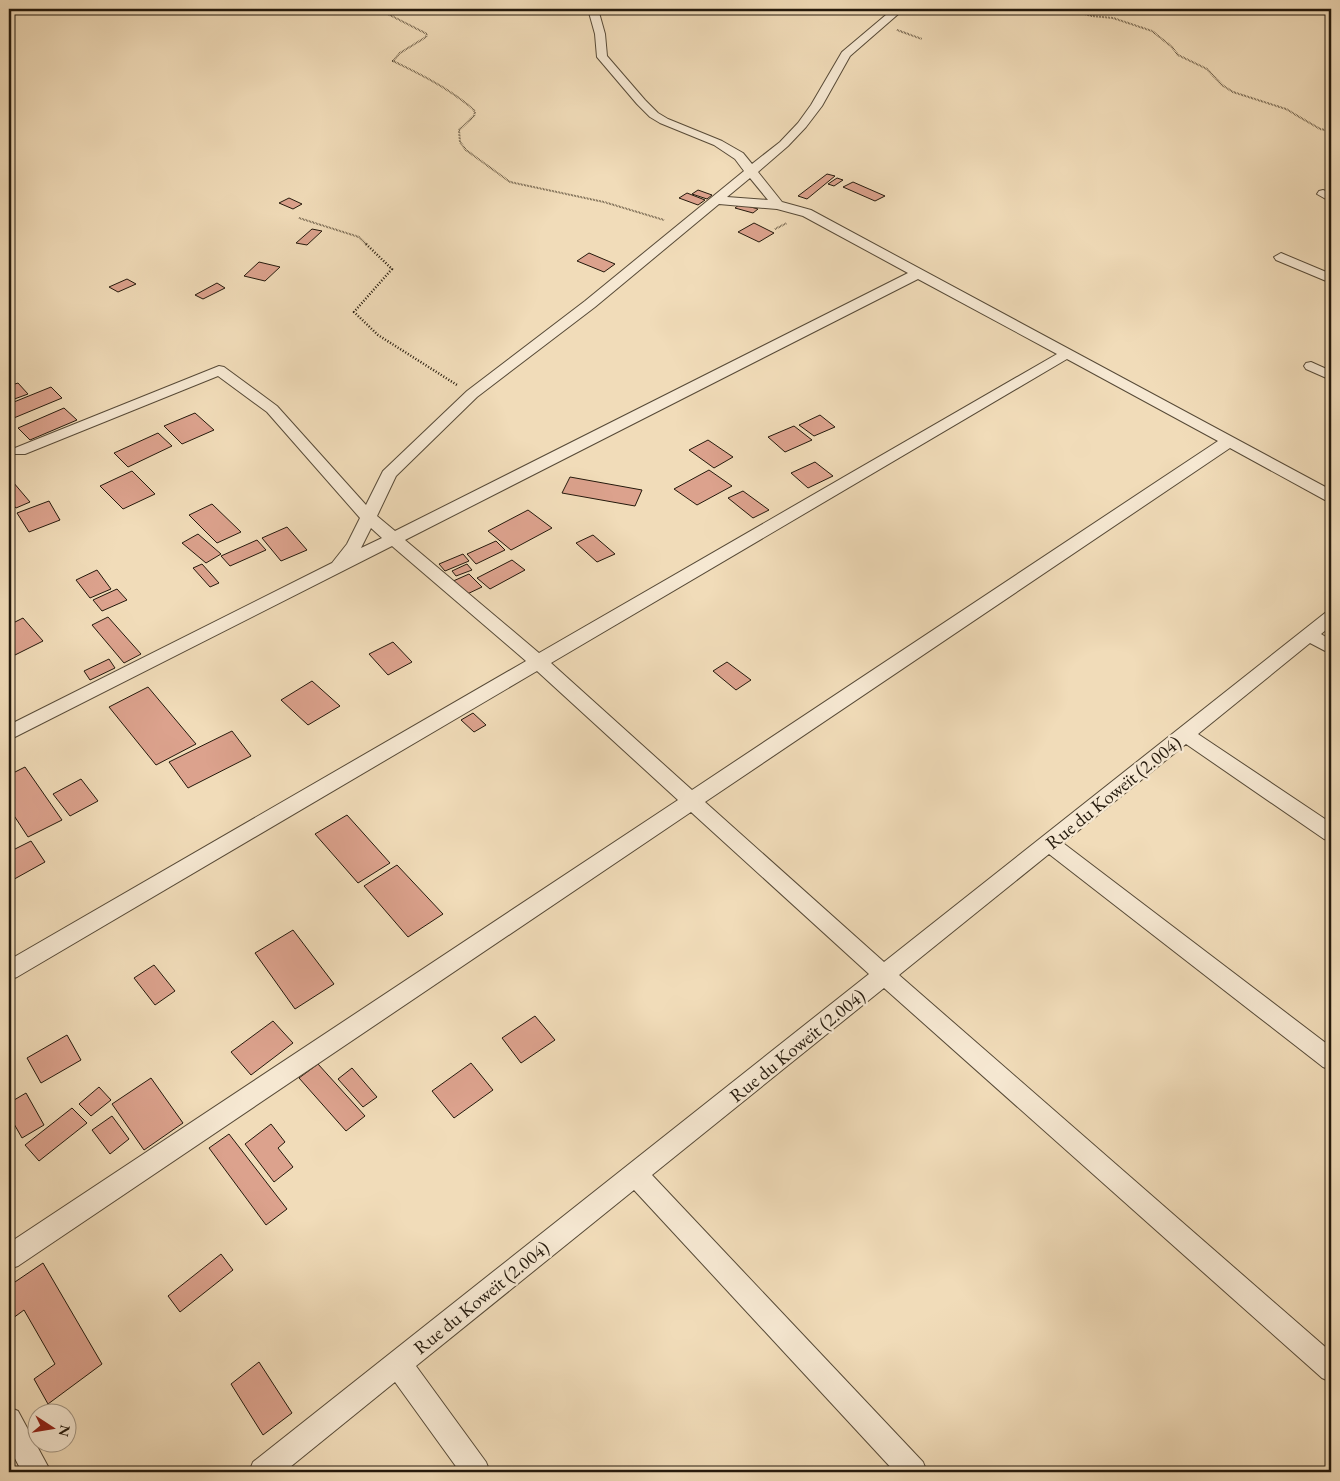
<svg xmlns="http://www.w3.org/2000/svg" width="1340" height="1481" viewBox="0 0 1340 1481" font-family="'EB Garamond',serif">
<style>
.building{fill:#dca28d;stroke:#24190c}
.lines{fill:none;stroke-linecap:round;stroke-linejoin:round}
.street-casing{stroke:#574a37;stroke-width:2}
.path-far1{stroke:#24190c;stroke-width:2;stroke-dasharray:0.5 1;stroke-linecap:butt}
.path{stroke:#24190c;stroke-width:2.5;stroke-dasharray:1 2;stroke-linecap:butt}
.street{fill:#f6e8d2;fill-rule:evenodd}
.labels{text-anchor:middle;stroke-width:5;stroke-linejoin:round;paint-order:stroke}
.street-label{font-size:19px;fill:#24190c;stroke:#f6e8d2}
</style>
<rect width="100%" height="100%" fill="#f1dcb9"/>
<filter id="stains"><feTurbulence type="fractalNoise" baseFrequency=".004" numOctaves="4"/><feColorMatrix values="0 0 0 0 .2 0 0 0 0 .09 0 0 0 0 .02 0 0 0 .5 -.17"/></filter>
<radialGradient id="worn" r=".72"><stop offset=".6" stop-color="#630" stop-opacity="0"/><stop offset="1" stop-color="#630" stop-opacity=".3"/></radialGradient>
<path class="building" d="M827,174L835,176L807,199L798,196Z
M837,178L843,180L834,186L828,184Z
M853,182L885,196L875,201L843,187Z
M698,190L712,195L707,199L692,194Z
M687,193L705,200L698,205L679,198Z
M289,198L302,204L293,209L279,203Z
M740,204L758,209L753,213L735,208Z
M754,223L774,233L759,242L738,232Z
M312,229L322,231L307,245L296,243Z
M589,253L615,264L604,272L577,261Z
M259,262L280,267L265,281L244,276Z
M127,279L136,284L118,292L109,287Z
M217,283L225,288L203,299L195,295Z
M18,383L28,394L9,401V386Z
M51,387L62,398L9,420V404Z
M64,408L77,420L30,440L18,428Z
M195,413L214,430L182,444L164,426Z
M820,415L835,427L814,436L799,425Z
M794,426L812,440L785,452L768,437Z
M158,433L172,446L128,467L114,453Z
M708,440L733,457L714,468L689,450Z
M815,462L833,476L808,488L791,473Z
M709,470L732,486L697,505L674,489Z
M132,471L155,494L123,509L100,486Z
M570,477L642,490L635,506L562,493Z
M13,482L30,502L16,508L9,500V484Z
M743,491L769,510L753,518L728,498Z
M49,501L60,520L29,532L17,513Z
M212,504L241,532L217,543L189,515Z
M528,510L552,528L511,550L488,531Z
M287,527L307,550L281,561L262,538Z
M198,534L221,554L206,563L182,543Z
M593,535L615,554L597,562L576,543Z
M257,540L266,550L230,566L221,556Z
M496,541L505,550L476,564L467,554Z
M463,554L469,561L445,571L439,564Z
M512,560L525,570L490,589L477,578Z
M202,564L219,583L210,587L193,568Z
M467,564L472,570L456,576L452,571Z
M97,570L111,589L90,598L76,580Z
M469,574L482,587L463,596L451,582Z
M117,589L127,600L102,611L93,600Z
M108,617L141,654L124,663L92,625Z
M23,618L43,641L11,657L9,654V625Z
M393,642L412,662L388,675L369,654Z
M109,659L115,668L90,680L84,671Z
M727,662L751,680L736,690L713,671Z
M312,681L340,706L308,725L281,700Z
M148,687L196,744L156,765L109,707Z
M473,713L486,725L474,732L461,720Z
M232,731L251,756L188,788L169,762Z
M25,767L62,820L28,837L9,808V775Z
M81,779L98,801L70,816L53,794Z
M347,815L390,863L358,883L315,834Z
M31,841L45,862L9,882V852Z
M397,865L443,914L408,937L364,886Z
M293,930L334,984L295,1009L255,953Z
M154,965L175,991L155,1005L134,978Z
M535,1016L555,1040L521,1063L502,1038Z
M273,1021L293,1043L251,1075L231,1052Z
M67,1035L81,1060L41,1083L27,1058Z
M471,1063L493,1090L454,1118L432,1091Z
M318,1064L365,1116L346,1131L299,1078Z
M352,1068L377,1097L363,1107L338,1079Z
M151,1078L183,1123L144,1150L112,1104Z
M99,1087L111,1100L91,1116L79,1104Z
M26,1093L44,1125L22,1138L9,1115V1103Z
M72,1108L87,1123L39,1161L25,1145Z
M112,1116L129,1139L110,1154L92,1130Z
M271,1124L285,1142L278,1148L293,1167L274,1182L245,1144Z
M229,1134L287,1209L266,1225L209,1148Z
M221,1254L233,1270L180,1312L168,1296Z
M43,1263L102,1364L48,1404L34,1379L55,1364L24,1310L9,1321V1286Z
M259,1362L292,1413L263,1435L231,1384Z"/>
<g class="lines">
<defs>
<path id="street" d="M588,9H598L605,34L607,56L645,100L658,113L668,119L722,141L743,153L752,164L780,142L798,123L811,105L842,52L893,9H904L850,56L822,106L806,127L788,146L758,172L782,202L811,210L1331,490V501L1325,500L1230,448L705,802L884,962L1325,613L1331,611V626L1321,634L1331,640V654L1310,643L1198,734L1331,823V841L1324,839L1186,744L1063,843L1331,1047V1070L1323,1067L1049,854L899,975L1331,1352V1382L1322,1378L884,988L652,1175L923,1462L927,1472H895L634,1190L416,1366L486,1462L490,1472H460L395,1382L284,1472H249L253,1462L869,974L691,812L18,1266L9,1269V1243L678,800L537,671L17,977L9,980V960L526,661L392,546L9,740V725L332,563L347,544L360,518L267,412L218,376L25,454H15L12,451L15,448L219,366L224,367L277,406L366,505L383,471L467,391L585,301L744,171L735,159L714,145L660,123L650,117L637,104L597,57L595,34ZM750,178L768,200L727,197ZM719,204L777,209L803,216L908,273L395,531L377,516L396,476L477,397L595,307ZM918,279L1057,354L539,653L405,540ZM1067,359L1218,441L692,790L551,663ZM371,528L382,538L361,548Z
M1323,190L1331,193V202L1317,194L1319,191Z
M1281,253L1331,274V283L1276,260L1274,257Z
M1311,362L1331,371V380L1306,369L1304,366L1306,363Z
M9,1407L18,1411L51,1472H22L9,1447Z"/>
</defs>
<use href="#street" class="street-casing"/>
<path class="path-far1" d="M378,9L427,34L426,37L400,53L393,61C422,75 448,88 473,109L475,112L474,116L459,130L460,142L466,150L510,182L604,202L664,220
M1067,9L1092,16L1113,18L1152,31L1172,47L1178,55L1207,69L1222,85L1233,92L1286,109L1320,129L1331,131
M897,30L922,39
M299,218L359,237L367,245
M775,229L787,223"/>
<path class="path" d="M366,244L392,269L354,312L378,335L457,385"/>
<use href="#street" class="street"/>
</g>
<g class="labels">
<g class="street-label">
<text transform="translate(1113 792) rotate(-39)" y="7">Rue du Koweït (2.004)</text>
<text transform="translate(797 1045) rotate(-39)" y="7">Rue du Koweït (2.004)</text>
<text transform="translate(481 1297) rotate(-39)" y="7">Rue du Koweït (2.004)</text>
</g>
</g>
<rect width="1340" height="1481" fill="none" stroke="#f1dcb9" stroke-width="30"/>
<rect x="10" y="10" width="1320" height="1461" fill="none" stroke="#24190c" stroke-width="2.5"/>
<rect x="15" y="15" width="1310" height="1451" fill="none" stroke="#24190c"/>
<g transform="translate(52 1428) rotate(102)"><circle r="24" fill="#f6e8d2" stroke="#a29583"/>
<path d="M0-4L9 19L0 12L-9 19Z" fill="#8f2418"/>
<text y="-8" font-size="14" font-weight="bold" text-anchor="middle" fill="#24190c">N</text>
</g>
<rect width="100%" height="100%" filter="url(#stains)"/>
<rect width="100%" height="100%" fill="url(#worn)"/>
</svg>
